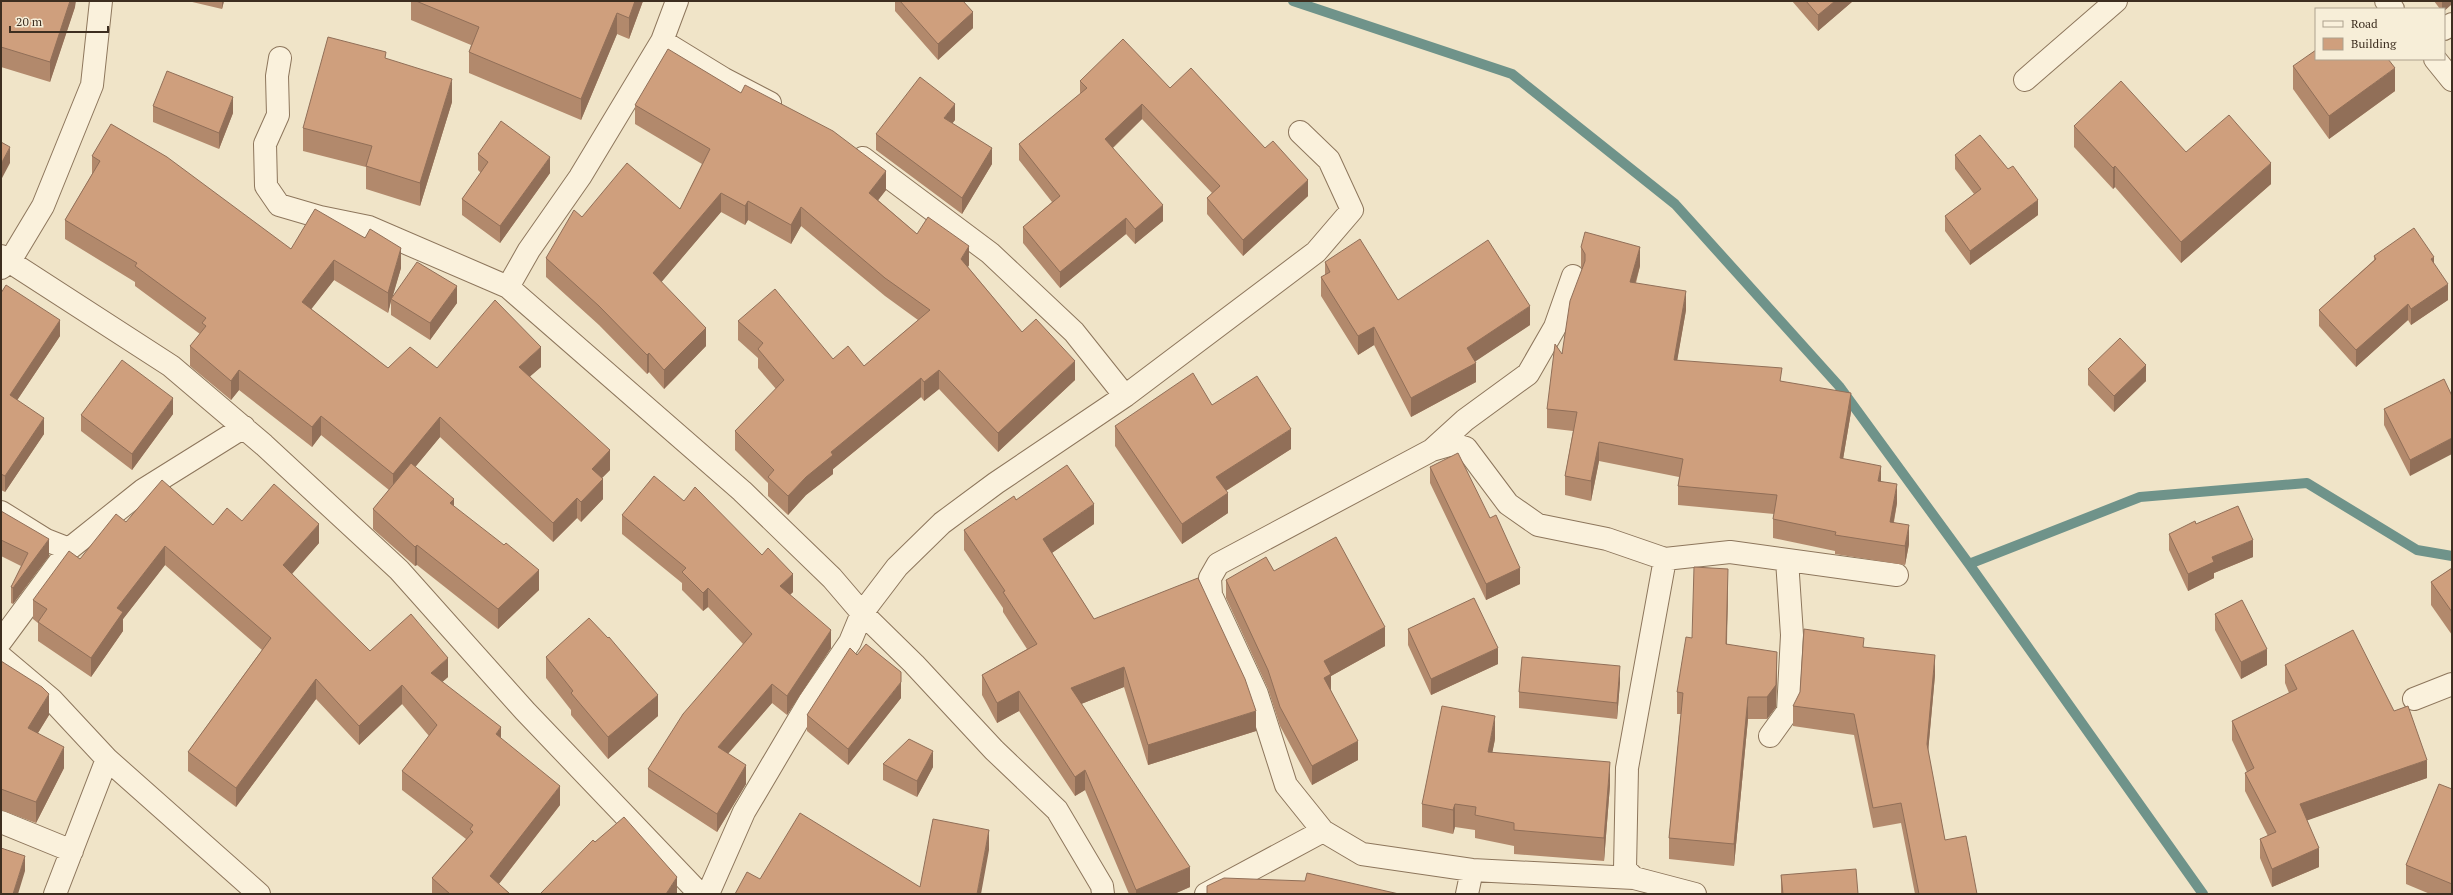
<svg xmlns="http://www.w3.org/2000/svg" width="2453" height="895" viewBox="0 0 2453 895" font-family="'PT Serif',serif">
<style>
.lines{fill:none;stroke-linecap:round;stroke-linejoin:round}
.stream{stroke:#6f938a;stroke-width:10}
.street-casing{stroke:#8d765c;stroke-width:24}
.street{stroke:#faf1dc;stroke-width:22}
.wall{fill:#b2896c}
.shaded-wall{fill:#916f58}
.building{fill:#cf9f7d;stroke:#916f58}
</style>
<rect width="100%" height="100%" fill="#f0e4c8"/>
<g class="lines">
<path class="stream" d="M1293,1L1512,74L1675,204L1839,386L1969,564L2203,894
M1969,564L2140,497L2307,483L2417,550L2452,556"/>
<defs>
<path id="street" d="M2386,1L2393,9
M2444,29L2452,24
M662,41L724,79L770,103
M280,58L277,76L278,115L265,144L266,186L279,205L320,217L369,227L508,287L742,491L832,578L862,613L914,664L994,750L1057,810L1102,886L1103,894
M2435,59L2452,80
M2025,80L2116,1
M863,158L990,253L1074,332L1125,396
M1,256L171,366L264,445L399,570L525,711L700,894
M1,268L10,261L43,206L92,85L101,1
M1573,276L1555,327L1528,374L1465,420L1432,450L1218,564L1210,578L1211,595L1257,694L1286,785L1323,831L1362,854L1472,870L1634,878L1695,894
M508,287L529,250L580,177L662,41L677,1
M1432,450L1453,444L1466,448L1508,504L1538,525L1607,539L1665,559L1730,552L1897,575
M1,512L46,540L69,549
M1,641L69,549L143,490L244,427
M1,657L52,700L107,759L259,894
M2414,699L2452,684
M1770,736L1788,711L1792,635L1787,560
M1,822L72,851
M1634,878L1625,869L1627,768L1665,559
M55,894L107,759
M708,894L744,812L809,702L850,642L862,613L897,567L942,523L996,483L1125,396L1316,252L1352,210L1329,160L1300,132
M1206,894L1323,831
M1467,894L1472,870"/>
</defs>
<use href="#street" class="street-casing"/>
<use href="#street" class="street"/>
</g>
<path class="wall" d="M1,1L75,7L50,82L1,67Z
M188,1H224L222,9Z
M411,1H643L629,39L617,34L581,120L469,73V52L471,45L411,20Z
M895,1H963L973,28L938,60L895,11Z
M1792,1H1853L1818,31Z
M2434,1H2452V4L2444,11V9H2440Z
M386,59L452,102L420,206L366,189V167L303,151V128Z
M2293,66L2395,91L2329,139L2293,89Z
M1080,81L1170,88L1308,196L1243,256L1207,214V198L1212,193L1142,119L1113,148L1163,221L1135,244L1126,234L1060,288L1023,243V227L1052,202L1019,160V144L1080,94Z
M635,105L886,190L878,200L917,234L969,265L968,267L1022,332L1075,380L998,452L939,389L924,401L921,397L833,469V474L806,495L788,515L768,496V483L735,450V431L776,389L758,368V358L738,340V321L833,359L864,366L918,320L885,296L801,226L791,244L748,220L745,225L721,212L661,282L706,346L664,389L649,372L647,374L599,325L546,277V258L582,217L680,209L702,164L635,124Z
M153,106L233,113L219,149L153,122Z
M955,120L952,123L992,164L962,214L876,150V134Z
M2074,126L2186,152L2271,184L2181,263L2115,187L2113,189L2074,147Z
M478,154L550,173L500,243L462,215V199L481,173L478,170Z
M1955,155L2008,169L2038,215L1970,265L1945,231V216L1974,194L1955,169Z
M92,156L291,249L401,268L392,297L457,303L430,340L391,315V301L388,313L334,280L311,309L388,368L541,367L530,376L610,470L602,478L603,499L581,522L577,518L553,542L440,437L415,467L454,506L539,590L498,629L417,565L415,566L373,529V509L389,490L321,435L312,447L239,390L231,400L190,366V346L200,334L135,286V282L65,239V220L92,174Z
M1581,247L1640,266L1636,283L1686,310L1677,360L1782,381L1851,412L1843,459L1881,481L1897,503L1894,522L1909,544L1905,565L1835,554V551L1773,538V519L1774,514L1678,505V486L1679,477L1599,461L1591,501L1565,495V476L1573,431L1547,428V409L1562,354L1582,269L1581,267Z
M2374,256L2434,264L2448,300L2411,325L2408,320L2356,367L2319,326V310L2374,260Z
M1325,262L1398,300L1530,325L1475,361L1476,382L1411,417L1374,345L1358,355L1321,296V277L1325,275Z
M1,293L60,336L17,400L44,434L5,492L1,490Z
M2088,369L2146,381L2114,412L2088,385Z
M2444,379L2410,476L2384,425V409Z
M1212,405L1291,449L1226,491L1228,513L1182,544L1115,446V426Z
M173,414L132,470L81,431V415Z
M1430,467L1490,518L1520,584L1486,600L1430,483Z
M1016,500L1094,524L1052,553L1094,619L1256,731L1148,765L1124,687L1081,704L1190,887L1174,894H1129L1085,790L1075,796L1019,711L997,723L982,695V675L1027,649L1003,612V608L964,550V530Z
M1,511L49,556L13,604L11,603V587L21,566L1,556Z
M622,515L793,592L790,595L831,648L787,715L772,703L728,754L746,784L717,832L648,787V769L743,644L708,607L703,611L682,590V583L622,534Z
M242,521L319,543L292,574L370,651L448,677L442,682L501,738L560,805L499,884L510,894H432V878L466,839L402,790V771L429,736L402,704L359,745L316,699L236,807L188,771V752L262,650L165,565L123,619V631L91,677L38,641V623L33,619V600L80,559L126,522L213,525Z
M2196,524L2253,557L2214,573V578L2188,591L2169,550V534Z
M2452,568V635L2431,605V582Z
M1274,571L1385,646L1331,676V690L1358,760L1312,785L1280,726L1268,689L1226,598V580Z
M1728,590L1727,644L1777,674L1776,707L1767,719H1748L1734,866L1669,859V838L1681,714H1677V692L1692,638Z
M2215,614L2267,665L2241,679L2215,630Z
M1408,629L1498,664L1431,695L1408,645Z
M608,638L658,716L608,759L571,715V710L546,678V657Z
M1864,647L1935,675L1928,751L1945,840L1977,894H1915L1901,823L1873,828L1854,735L1793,726V706Z
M1,661L49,715L38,733L64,768L36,823L1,810Z
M2285,665L2427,778L2307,820L2319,867L2272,887L2260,858V839L2268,836L2245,791V773L2247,772L2232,740V721L2289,693L2285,683Z
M1620,682L1617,719L1519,708V692Z
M901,698L848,765L807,731V715Z
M1495,739L1492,753L1610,785L1604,861L1514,854V846L1475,838V830L1455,827L1453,834L1422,827V804Z
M883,764L933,767L917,797L883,780Z
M2452,789V894H2430L2406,884V865Z
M1781,875L1858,894H1781Z"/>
<path class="shaded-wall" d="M70,1H76L75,7L50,82V62Z
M222,1H224L222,9Z
M635,1H643L629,39V18Z
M1835,1H1853L1818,31V15Z
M2442,1H2452V4L2444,11V9H2442Z
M973,12V28L938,60V44Z
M617,13V34L581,120V99Z
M2395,68V91L2329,139V116Z
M452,79V102L420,206V183Z
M233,97V113L219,149V133Z
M955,104V120L944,134V118Z
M1142,104V119L1105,155V139Z
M10,147V163L1,180V164Z
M992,148V164L962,214V198Z
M550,157V173L500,243V226Z
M2271,163V184L2181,263V242Z
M2115,166V187L2113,189V168Z
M886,171V190L869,212V193Z
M1308,180V196L1243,256V240Z
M721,193V212L653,292V273Z
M2038,200V215L1970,265V251Z
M748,201V220L745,225V206Z
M1163,205V221L1135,244V229Z
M801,207V226L791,244V225Z
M1126,218V234L1060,288V272Z
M969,246V265L961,278V259Z
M1640,247V266L1630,301V282Z
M401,248V268L392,299H391V301L388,313V293Z
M2434,257V274L2431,259Z
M334,260V280L302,321V302Z
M2448,284V300L2411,325V309Z
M457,286V303L430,340V323Z
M1686,291V310L1674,379V360Z
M2408,304V320L2356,367V350Z
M1530,306V325L1467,367V348Z
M60,320V336L10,411V395Z
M1374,327V345L1358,355V336Z
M706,328V346L664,389V370Z
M541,347V367L519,386V367Z
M649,353V372L647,374V355Z
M1075,361V380L998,452V433Z
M1476,363V382L1411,417V398Z
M2146,365V381L2114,412V396Z
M239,370V390L231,400V381Z
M939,370V389L924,401V382Z
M921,378V397L833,469V474L806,495L788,515V496L806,477L831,452Z
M1851,393V412L1840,477V458Z
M173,398V414L132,470V454Z
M321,416V435L312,447V427Z
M440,417V437L393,494V474Z
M44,418V434L5,492V476Z
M1291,429V449L1216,497V477Z
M2452,438V454L2410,476V460Z
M1599,442V461L1591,501V481Z
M610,450V470L592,488V469Z
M1881,466V485L1878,481Z
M603,479V499L581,522V502Z
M1897,484V503L1890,541V522Z
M1228,493V513L1182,544V524Z
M577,498V518L553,542V523Z
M454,499V518L450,503Z
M1094,504V524L1043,559V539Z
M319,524V543L283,584V565Z
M1909,525V544L1905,565V546Z
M49,539V556L13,604V588Z
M2253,540V557L2214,573V578L2188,591V574L2212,557Z
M417,545V565L415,566V547Z
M165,546V565L123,619V631L91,677V658L117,608Z
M1520,568V584L1486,600V584Z
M1728,569V590L1726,666V644Z
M539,570V590L498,629V609Z
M793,574V592L780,604V586Z
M708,588V607L703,611V593Z
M1385,627V646L1331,676V693L1324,696V661Z
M831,630V648L787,715V696Z
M1498,648V664L1431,695V679Z
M2267,649V665L2241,679V662Z
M1777,652V674L1776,707L1767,719V697Z
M1935,655V675L1927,764V744Z
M448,658V677L431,692V673Z
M1620,666V682L1617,719V703Z
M1124,667V687L1071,708V688Z
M316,679V699L236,807V788Z
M901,682V698L848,765V749Z
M772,684V703L718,765V747Z
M402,685V704L359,745V726Z
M1019,691V711L997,723V703Z
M49,694V715L28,749V728Z
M658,695V716L608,759V737Z
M1748,697V719L1734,866V844Z
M1256,711V731L1148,765V745Z
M1495,716V739L1488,775V752Z
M501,727V747L496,734Z
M1358,741V760L1312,785V766Z
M64,747V768L36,823V802Z
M933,751V767L917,797V781Z
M2427,760V778L2300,823V804Z
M1610,762V785L1604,861V838Z
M746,765V784L717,832V814Z
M1085,770V790L1075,796V777Z
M560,786V805L491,894L490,876Z
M1455,804V827L1453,834V810Z
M989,830V850L981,894H977Z
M2319,848V867L2272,887V869Z
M25,856V871L18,894H13Z
M1190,867V887L1174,894H1136V890Z
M677,877V894H666Z"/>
<path class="building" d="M1,1H70L50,62L1,47Z
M416,1H635L629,18L617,13L581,99L469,52L479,27Z
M900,1H963L973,12L938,44Z
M1806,1H1835L1818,15Z
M328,37L386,52L385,58L452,79L420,183L366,166L372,146L303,128Z
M1123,39L1170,88L1191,68L1265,148L1273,141L1308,180L1243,240L1207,198L1220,186L1142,104L1105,139L1163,205L1135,229L1126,218L1060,272L1023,227L1060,196L1019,144L1087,88L1080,81Z
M668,49L741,93L745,85L833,131L886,171L869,193L917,234L928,217L969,246L961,259L1022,332L1036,319L1075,361L998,433L939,370L924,382L921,378L831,452L833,455L806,477L788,496L768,477L774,470L735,431L784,380L758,349L763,343L738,321L775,289L833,359L848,346L864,366L930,310L885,278L801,207L791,225L748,201L745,206L721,193L653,273L706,328L664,370L649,353L647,355L599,306L546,258L574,210L582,217L627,163L680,209L710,149L635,105Z
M2316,50V59H2388L2395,68L2329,116L2293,66Z
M167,71L233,97L219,133L153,106Z
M920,77L955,104L944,118L992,148L962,198L876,134Z
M2121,81L2186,152L2229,115L2271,163L2181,242L2115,166L2113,168L2074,126Z
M501,121L550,157L500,226L462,199L488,162L478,154Z
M111,124L167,157L291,249L315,209L365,238L370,229L401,248L388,293L334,260L302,302L388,368L410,347L437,368L495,300L541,347L519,367L610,450L592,469L603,479L581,502L577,498L553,523L440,417L393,474L321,416L312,427L239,370L231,381L190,346L206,326L202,323L206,318L135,266L137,263L65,220L100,161L92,156Z
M1980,135L2008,169L2013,166L2038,200L1970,251L1945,216L1981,189L1955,155Z
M1,142L10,147L1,164Z
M2414,228L2434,257L2431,259L2448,284L2411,309L2408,304L2356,350L2319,310L2376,259L2374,256Z
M1585,232L1640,247L1630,282L1686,291L1674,360L1782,368L1780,381L1851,393L1840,458L1881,466L1878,481L1897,484L1890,522L1909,525L1905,546L1835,535L1836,532L1773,519L1777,495L1678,486L1683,459L1599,442L1591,481L1565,476L1577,412L1547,409L1555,344L1562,354L1570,301L1585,261V254L1581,247Z
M1360,239L1398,300L1488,240L1530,306L1467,348L1476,363L1411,398L1374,327L1358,336L1321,277L1330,272L1325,262Z
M417,262L457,286L430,323L391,299Z
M6,285L60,320L10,395L44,418L5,476L1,474V293Z
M2120,338L2146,365L2114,396L2088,369Z
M122,360L173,398L132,454L81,415Z
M1193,373L1212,405L1257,376L1291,429L1216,477L1228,493L1182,524L1115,426Z
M2444,379L2452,396V438L2410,460L2384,409Z
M1458,453L1490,518L1496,515L1520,568L1486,584L1430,467Z
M411,463L454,499L450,503L504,545L506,543L539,570L498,609L417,545L415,547L373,509Z
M1067,465L1094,504L1043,539L1094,619L1198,578L1245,679L1256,711L1148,745L1124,667L1071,688L1190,867L1136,890L1085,770L1075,777L1019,691L997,703L982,675L1037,644L1003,592L1005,591L964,530L1014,496L1016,500Z
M654,476L684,501L695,487L762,555L768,548L793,574L780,586L831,630L787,696L772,684L718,747L746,765L717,814L648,769L683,714L752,634L708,588L703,593L682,572L686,568L622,515Z
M162,480L213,525L227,508L242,521L274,484L319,524L283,565L370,651L411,614L448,658L431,673L501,727L496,734L560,786L490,876L510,894H450L432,878L473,832L470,829L473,825L402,771L437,725L402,685L359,726L316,679L236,788L188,752L271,638L165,546L117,608L123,612L91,658L38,622L47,609L33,600L69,551L80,559L116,514L126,522Z
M2238,506L2253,540L2212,557L2214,562L2188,574L2169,534L2195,521L2196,524Z
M1,511L49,539L13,588L11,587L28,553L1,540Z
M1336,537L1385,627L1324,661L1331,674L1324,678L1358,741L1312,766L1280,707L1268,670L1226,580L1266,557L1274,571Z
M1694,567L1728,569L1726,644L1777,652L1776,685L1767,697H1748L1734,844L1669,838L1683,693L1677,692L1686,637L1692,638Z
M2452,568V612L2431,582Z
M1474,598L1498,648L1431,679L1408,629Z
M2242,600L2267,649L2241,662L2215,614Z
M589,618L608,638L609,637L658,695L608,737L571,693L573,691L546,657Z
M1804,629L1864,638L1863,647L1935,655L1927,744L1945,840L1966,836L1977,894H1919L1901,803L1873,808L1854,714L1793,706L1800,692Z
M2353,630L2394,711L2408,706L2427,760L2300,804L2319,848L2272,869L2260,839L2276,832L2245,773L2254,768L2232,721L2297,689L2285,665Z
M866,644L901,672V682L848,749L807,715L850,648L857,655Z
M1522,657L1620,666L1617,703L1519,692Z
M1,661L42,687L49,694L28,728L64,747L36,802L1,789Z
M1442,706L1495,716L1488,752L1610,762L1604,838L1514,830V823L1475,815L1476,807L1455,804L1453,810L1422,804Z
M909,739L933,751L917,781L883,764Z
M2439,784L2452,789V884L2406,865Z
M800,813L920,887L933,819L989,830L977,894H735L747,872L760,879Z
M624,817L677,877L666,894H540L593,840L595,842Z
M1,848L25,856L13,894H1Z
M1856,869L1858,894H1783L1781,875Z
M1307,873L1399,894H1207V886L1224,878L1305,881Z"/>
<rect width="2453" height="895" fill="none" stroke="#3d2e20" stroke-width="4"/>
<rect x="2315" y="8" width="130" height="52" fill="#f7eed8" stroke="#ada18e"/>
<rect x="2323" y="21" width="20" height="6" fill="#faf1dc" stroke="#ada18e"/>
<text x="2351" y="28" font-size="12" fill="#3d2e20">Road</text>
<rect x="2323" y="38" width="20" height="12" fill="#cf9f7d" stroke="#ada18e"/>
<text x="2351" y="48" font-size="12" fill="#3d2e20">Building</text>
<path d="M10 26v6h98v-6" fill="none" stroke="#3d2e20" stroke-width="2"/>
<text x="16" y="26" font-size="12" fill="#3d2e20" stroke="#f7eed8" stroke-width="3" paint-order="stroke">20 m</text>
</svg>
